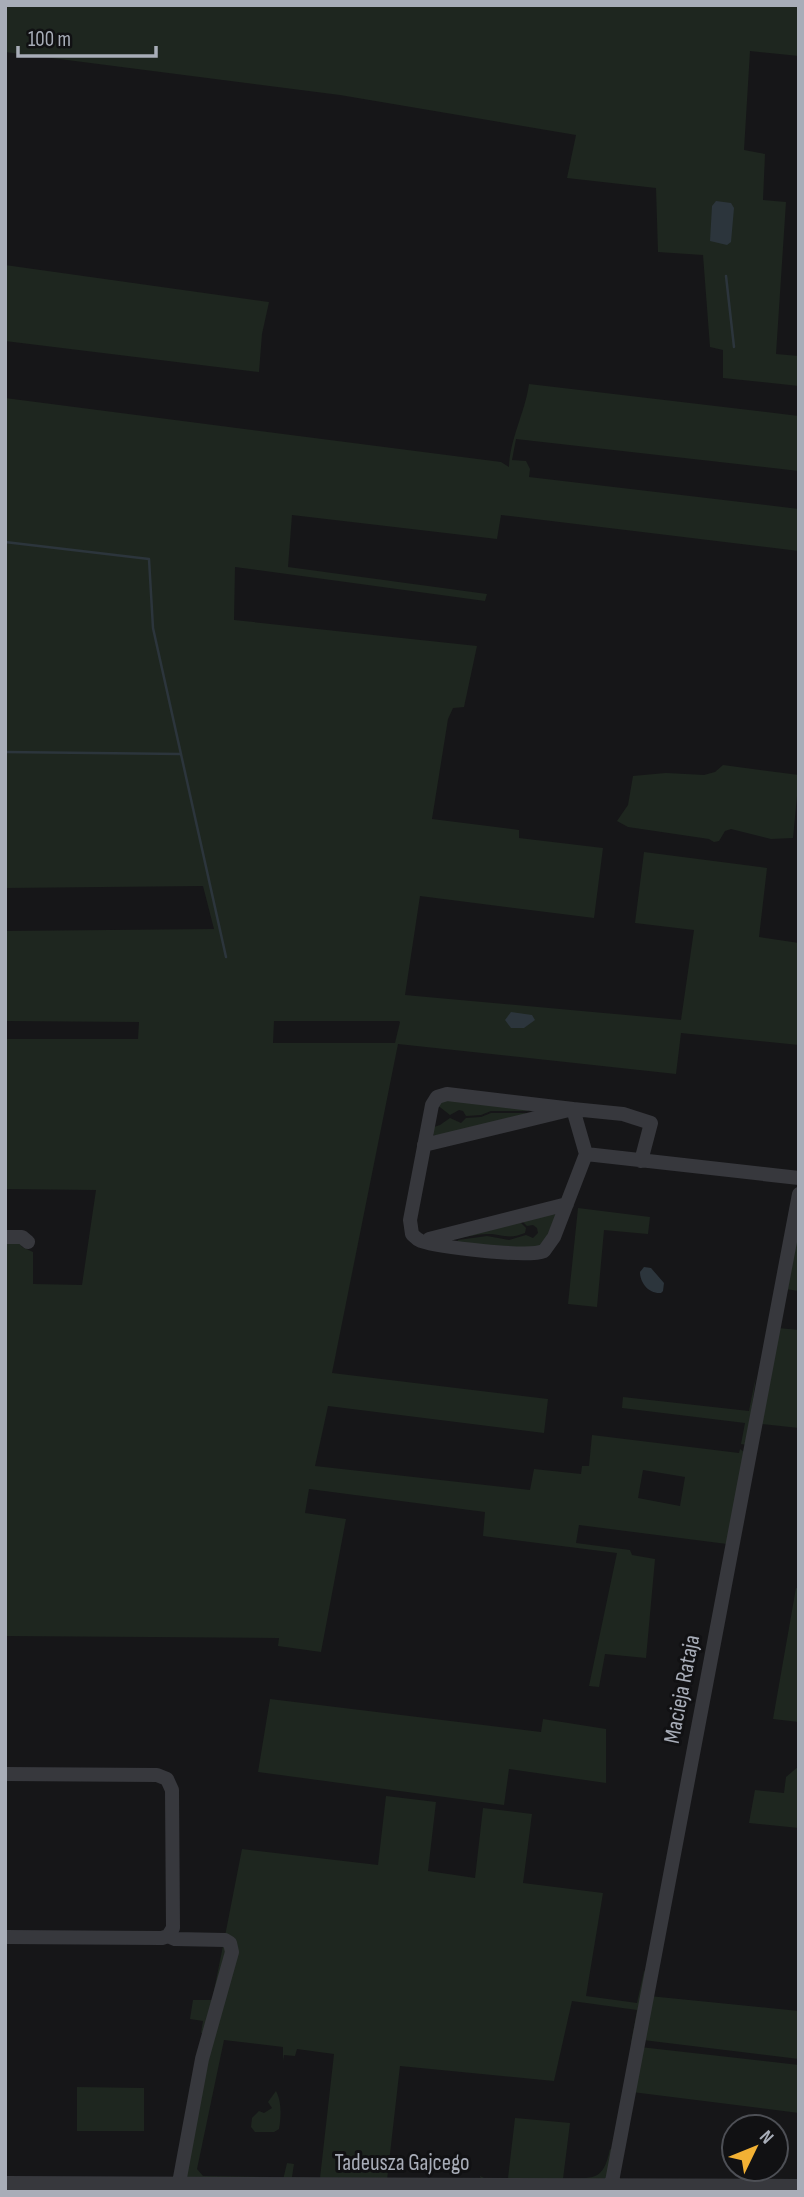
<svg xmlns="http://www.w3.org/2000/svg" width="804" height="2197" viewBox="0 0 804 2197" font-family="'Sofia Sans Condensed',sans-serif">
<style>
.green{fill:#1e261f;fill-rule:evenodd}
.water{fill:#2c353c}
.lines{fill:none;stroke-linecap:round;stroke-linejoin:round}
.stream{stroke:#2c353c;stroke-width:2.5}
.minor{stroke:#37383d;stroke-width:14}
.labels{text-anchor:middle;stroke-width:6;stroke-linejoin:round;paint-order:stroke}
.street-label{font-size:23px;fill:#a8adb8;stroke:#111113}
</style>
<rect width="100%" height="100%" fill="#161618"/>
<path class="green" d="M5,5H799V56L750,51L744,150L765,154L763,200L786,202L776,354L799,356V386L723,378V350L710,347L703,255L658,252L656,188L567,178L576,135L340,95L5,52Z
M5,265L269,302L262,334L259,372L5,341Z
M529,384L799,416V471L516,439L512,460L526,461L530,469L529,477L799,509V551L501,515L497,539L292,515L288,567L487,594L485,601L235,567L234,620L477,646L464,707L453,708L448,719L432,819L519,830V838L603,848L594,918L420,896L405,995L681,1020L694,930L635,923L644,852L767,868L759,937L799,943V1045L681,1033L676,1074L398,1044L332,1373L548,1399L544,1433L328,1406L315,1466L530,1490L534,1469L581,1474L582,1466H589L592,1435L739,1453L740,1449L744,1452L727,1544L579,1525L576,1543L630,1550L632,1555L655,1559L646,1658L605,1654L599,1687L589,1686L617,1553L483,1536L485,1512L309,1489L305,1513L346,1519L321,1652L278,1646L279,1638L5,1636V1239L20,1241L22,1247L33,1252V1284L82,1285L96,1190L5,1189V1039H138L139,1022L5,1021V931L214,929L203,886L5,888V398L501,462L509,467C510,438 525,413 529,384ZM274,1021H399L400,1022L395,1043H273ZM643,1470L685,1477L680,1506L638,1498Z
M723,765L799,775L793,838L771,839L731,829L725,831L719,841L714,842L709,839L628,827L617,821L628,805L633,776L666,773L704,775L715,772Z
M440,1099L528,1107V1111H491L481,1115L466,1116L463,1111L459,1110L450,1115L436,1104Z
M491,1113H528L436,1137L431,1132V1128L440,1125L450,1118L461,1123L466,1118L481,1117Z
M578,1208L650,1217L648,1234L604,1230L597,1307L568,1304Z
M554,1213L556,1216L541,1249L457,1243L458,1240L487,1236L509,1240L526,1235L533,1238L538,1233L537,1228L533,1225L527,1226L521,1220Z
M518,1220L526,1228L525,1233C508,1240 503,1234 487,1234C477,1234 468,1237 458,1238Z
M795,1233L799,1234V1291L785,1289Z
M778,1328L799,1330V1428L761,1424Z
M756,1376L747,1445L741,1444L745,1423L622,1408L623,1397L749,1411Z
M796,1588L799,1589V1722L773,1719Z
M270,1699L541,1732L543,1719L606,1729V1783L509,1769L504,1805L258,1772Z
M799,1766V1828L749,1823L755,1790L784,1793L786,1777Z
M386,1796L436,1802L428,1871L475,1878L483,1808L532,1814L523,1883L603,1893L586,1996L637,2003L644,1971L647,1973L634,2041L631,2043L637,2010L572,2001L554,2081L400,2066L387,2180H283L287,2163L294,2164L292,2177L320,2178L334,2054L297,2049L295,2056L284,2055L283,2061V2047L224,2040L197,2169L203,2176L274,2177L184,2179L212,2029L229,1980L225,1936L242,1849L378,1865Z
M227,1945L205,2033H201L203,2021L190,2019L193,2000H212L223,1946Z
M649,1996L799,2011V2059L643,2040Z
M640,2047L799,2065V2113L632,2092Z
M77,2087L144,2088V2131H77Z
M276,2091C282,2102 281,2118 279,2129L274,2132H255L251,2127L252,2118L259,2111L264,2113L272,2108L268,2102Z
M515,2118L570,2123L563,2179C593,2177 603,2183 610,2149L615,2151L607,2179H481L480,2176L484,2178H508Z"/>
<path class="water" d="M716,201L731,203L734,208L731,242L727,245L710,241L712,206Z
M511,1012L532,1015L535,1020L524,1028H511L505,1020Z
M644,1267L651,1268L664,1283L663,1291L661,1293C649,1294 640,1283 640,1272Z"/>
<g class="lines">
<path class="stream" d="M726,276L734,347
M5,542L149,559L153,628L226,957
M5,752L180,754"/>
<path class="minor" d="M447,1094L573,1109L586,1154L554,1237L544,1251C528,1258 438,1247 421,1241C416,1239 415,1237 412,1234L410,1220L432,1105L437,1097Z
M424,1145L573,1109L623,1114L651,1123L641,1161
M586,1154L799,1178
M5,1237H22L28,1242
M429,1239L567,1204
M5,1774L157,1775L167,1779L172,1790L173,1928L168,1936L162,1938L5,1937
M168,1936L175,1939L225,1940L230,1943L232,1952L202,2059L179,2183
M5,2183L799,2186
M610,2192L799,1194"/>
</g>
<g class="labels">
<g class="street-label">
<text transform="translate(681 1689) rotate(-79)" y="8">Macieja Rataja</text>
<text x="402" y="2170">Tadeusza Gajcego</text>
</g>
</g>
<rect width="804" height="2197" fill="none" stroke="#a8adb8" stroke-width="14"/>
<g transform="translate(755 2148) rotate(47)"><circle r="33" fill="#111113" stroke="#4d4f55" stroke-width="2"/>
<path d="M0-5L12 26L0 18L-12 26Z" fill="#f2b134"/>
<text y="-10" font-size="19" font-weight="bold" text-anchor="middle" fill="#a8adb8">N</text>
</g>
<path d="M18 46v10h138v-10" fill="none" stroke="#a8adb8" stroke-width="3.5"/>
<text x="28" y="46" font-size="21" fill="#a8adb8" stroke="#111113" stroke-width="5" paint-order="stroke">100 m</text>
</svg>
